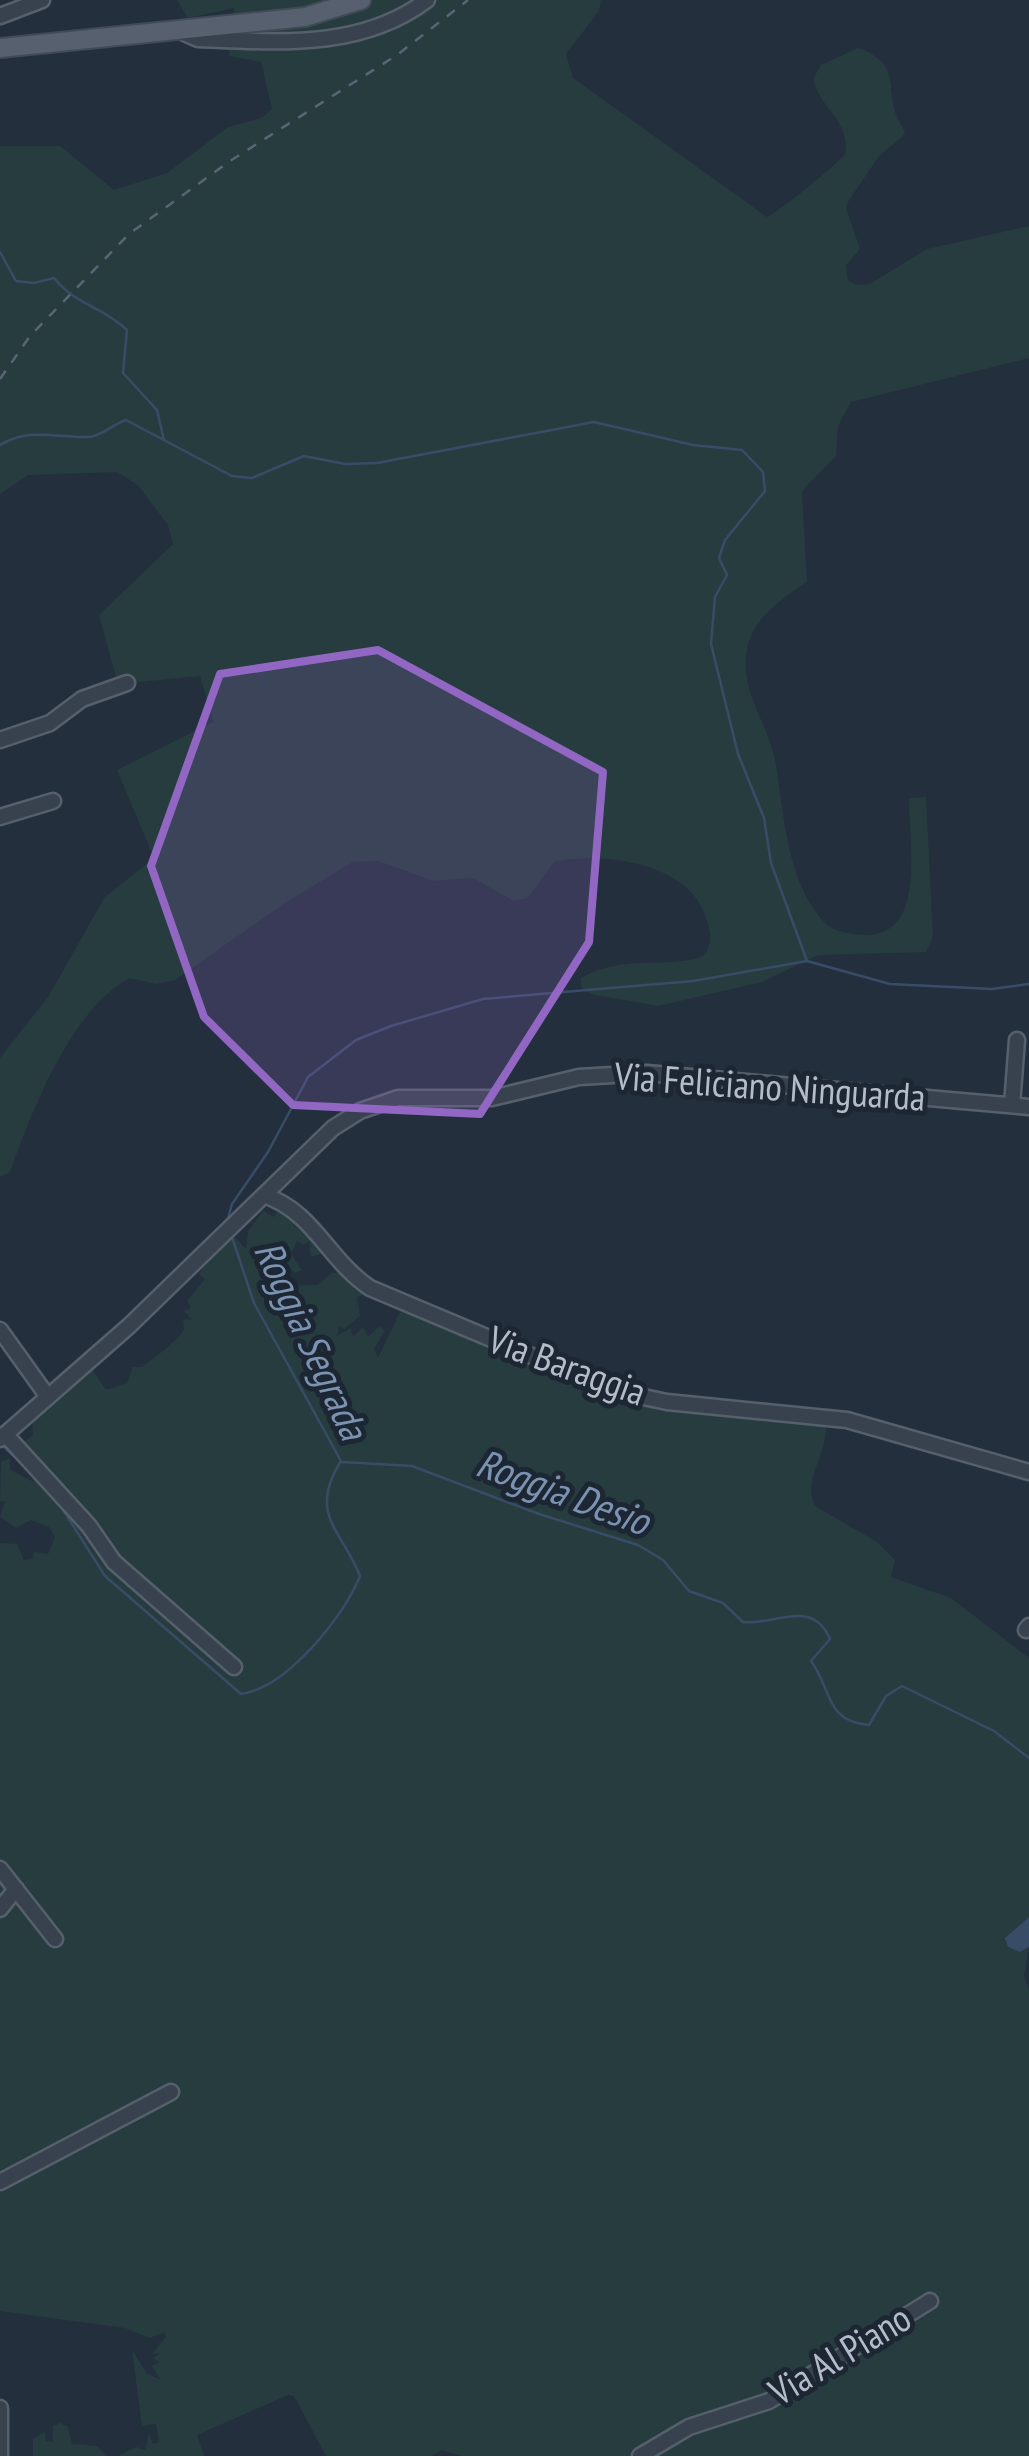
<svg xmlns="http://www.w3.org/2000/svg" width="1029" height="2456" viewBox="0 0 1029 2456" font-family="'PT Sans Narrow',sans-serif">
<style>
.green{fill:#263c3f}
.water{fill:#394c67}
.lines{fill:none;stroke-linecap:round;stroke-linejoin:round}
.stream{stroke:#394c67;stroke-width:2.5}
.minor-casing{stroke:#565f6c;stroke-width:19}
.major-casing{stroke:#414a57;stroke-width:22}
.minor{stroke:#38414e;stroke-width:14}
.major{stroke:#56606e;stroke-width:18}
.rail{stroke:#5a6575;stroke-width:2.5;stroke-dasharray:10 10;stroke-linecap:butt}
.marked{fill:#9266c3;fill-opacity:0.2;stroke:#9266c3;stroke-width:8;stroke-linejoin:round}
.labels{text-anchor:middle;stroke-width:10;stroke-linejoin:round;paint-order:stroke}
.street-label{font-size:38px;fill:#b4bcc9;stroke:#1d2633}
.water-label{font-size:40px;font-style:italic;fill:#7c92b1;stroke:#1d2633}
</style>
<rect width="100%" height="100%" fill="#242f3e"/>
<path class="green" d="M177,0H601L599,11L566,54L573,78L767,217C775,215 840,162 845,154C852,122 819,108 813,79L821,65L858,48C899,63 887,82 895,112C897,119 903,126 905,134L879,156L849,200L846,208L860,249L846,265L848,280L857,285L870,284L927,249L1029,226V358L851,402L838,426L836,456L802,491L807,582C786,595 757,616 749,641C735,687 767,719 775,760C785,814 785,884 828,926C840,933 852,934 866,935C927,935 909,841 909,798L926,797L933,937L926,952L818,955L762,982L658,1006L591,994L581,987V978C624,953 669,970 703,956C713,943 711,933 706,918C690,863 604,851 554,862L528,898L514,901L473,878L433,881L378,861L353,862L285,903L175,980L156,984L130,978C72,1007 31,1113 10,1172L0,1177V1058L48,997L105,897L154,858L117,770L213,722L200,676L118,684L99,615L173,544L168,525L138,485L117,472L28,475L0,494V146H60L114,190L167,173L228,127L262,118L272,109L261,62L229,56L234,8L188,18Z
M280,1207L293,1212L323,1253L311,1257L309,1241L304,1245L297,1241L291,1254L302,1270L295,1273L288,1266L290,1286L318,1285L331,1273H340L356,1290L361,1289L367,1294L357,1297L360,1316L344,1329L339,1326L337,1336L351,1328L353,1337L363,1327L368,1337L380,1326L385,1331L374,1349L378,1358L401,1310L425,1304L581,1373L649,1395L823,1414C836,1447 800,1476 815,1506L877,1542L895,1560L891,1577L951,1598L1029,1658V1917L1020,1952L1029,1947L1024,1976L1029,1989V2456H461L442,2450L432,2456H326L294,2396L288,2395L197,2435L204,2456H118L136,2447L145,2450L149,2434L153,2444L159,2442L156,2424L142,2426L132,2350L147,2374L160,2379L152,2366L160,2362L153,2358L161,2353L152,2354L166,2337L164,2332L150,2338L125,2328L0,2311V1543L17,1544L24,1560L33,1559L34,1552L48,1554L55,1537L49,1527L31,1520L16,1528L0,1517L5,1502L0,1501L1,1462L10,1458V1470L34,1482L17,1441L24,1442L33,1435L32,1417L86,1370L92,1369L106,1390L127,1383L133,1367H142C155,1357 175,1343 184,1330L183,1319L192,1320L184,1311L191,1308L187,1301L205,1279L199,1274L210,1254L233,1235L246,1249L248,1231L263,1211L274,1217Z
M60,2423L68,2427L72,2444L97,2446L106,2456H33V2439L45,2432L46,2441L53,2442V2426Z"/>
<path class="water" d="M1029,1917V1947L1020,1952L1008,1947L1005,1938Z"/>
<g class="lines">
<path class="stream" d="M0,252L16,281L34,283L54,278C77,306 102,306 127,330L123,373L157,410L164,440
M0,445C29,427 57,438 89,437C102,436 113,424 126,420L232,476L252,478L304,456L345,464L377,463L594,422L693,445L742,450L763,472L765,491L725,540L719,558L727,575L715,597L711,644L738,754L764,818L771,863L807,961
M227,1222L232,1204L268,1152L308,1077L356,1040L391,1026L483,999L693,981L807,961L890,984L992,989L1029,984
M231,1234L254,1303L341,1461
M1,1444L32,1473
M342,1462L412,1466L539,1514L638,1545L663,1560L689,1591L723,1603L743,1622C774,1626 812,1597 830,1639L811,1661C832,1689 825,1722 869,1725L886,1696L902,1686L994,1731L1029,1758
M60,1505L105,1576L241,1694C286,1688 344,1617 360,1576C343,1531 307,1515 341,1461"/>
<defs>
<path id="minor" d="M0,16L42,0
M180,31L198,39C278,42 361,50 427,0
M0,740L50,723L82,699L127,683
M0,817L53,801
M1012,1105L1017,1040
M264,1195C314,1212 328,1260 370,1288L615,1391L667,1402L847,1420L1029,1472
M0,1330L48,1397
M5,1434L89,1526L114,1562L234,1667
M0,1439L129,1326L333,1128L360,1111L398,1098H492L579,1077L647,1073L1029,1107
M1026,1630L1029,1626
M0,1869L55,1939
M0,1909L16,1889
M0,2182L171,2092
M0,2408V2456
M640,2456L689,2427L769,2401L930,2301"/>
<path id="major" d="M0,48L305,17L361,0"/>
</defs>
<use href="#minor" class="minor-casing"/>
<use href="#major" class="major-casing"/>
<use href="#minor" class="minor"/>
<use href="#major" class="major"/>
<path class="rail" d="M0,379L30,336L129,234L230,161L397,55L468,0"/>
</g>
<path class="marked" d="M378,650L603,772L589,942L480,1114L293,1105L204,1017L151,866L220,674Z"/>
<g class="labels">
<g class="street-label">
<text transform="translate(770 1087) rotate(4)" y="13">Via Feliciano Ninguarda</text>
<text transform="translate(567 1366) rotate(20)" y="13">Via Baraggia</text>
<text transform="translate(840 2355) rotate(-31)" y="13">Via Al Piano</text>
</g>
<g class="water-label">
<text transform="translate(311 1340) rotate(65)" y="14">Roggia Segrada</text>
<text transform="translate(563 1492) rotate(20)" y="14">Roggia Desio</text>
</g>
</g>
</svg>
